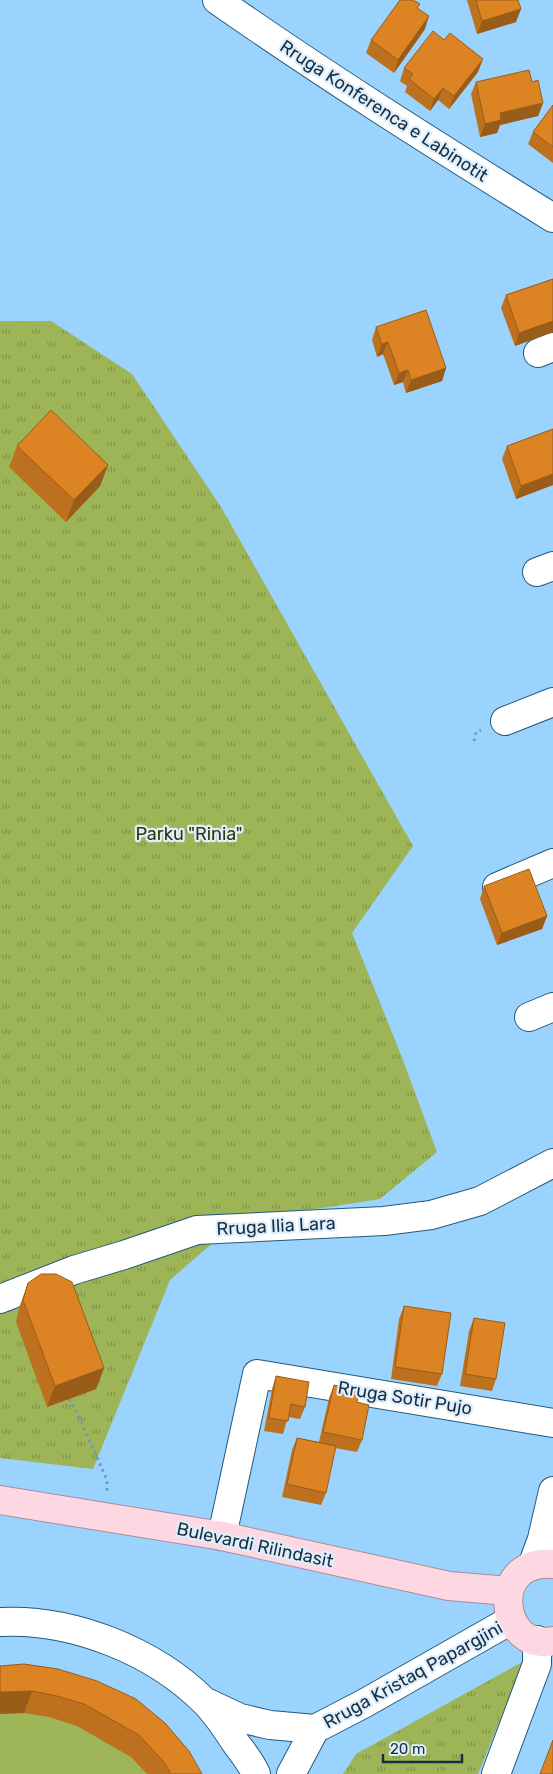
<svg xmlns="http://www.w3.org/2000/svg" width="553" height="1774" viewBox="0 0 553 1774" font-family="Rubik,sans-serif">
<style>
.grass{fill:url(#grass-tufts)}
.garden{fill:#9db557}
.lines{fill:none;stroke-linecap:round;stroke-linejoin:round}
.minor-casing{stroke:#225a7f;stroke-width:30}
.major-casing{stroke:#ac8c9c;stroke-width:30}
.path{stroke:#6d9abc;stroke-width:3;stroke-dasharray:2.5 4;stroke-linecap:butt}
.minor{stroke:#fff;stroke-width:28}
.major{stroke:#fdd8e2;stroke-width:28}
.wall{fill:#bd711f}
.shaded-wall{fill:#9a5c19}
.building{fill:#dc8324;stroke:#9a5c19}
.labels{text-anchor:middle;stroke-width:4.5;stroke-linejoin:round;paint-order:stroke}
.street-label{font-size:18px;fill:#182f40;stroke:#deeefc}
.park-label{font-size:18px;fill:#2e3807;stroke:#deeefc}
</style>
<defs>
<pattern id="grass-tufts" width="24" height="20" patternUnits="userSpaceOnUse" patternTransform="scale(1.25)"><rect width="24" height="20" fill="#9db557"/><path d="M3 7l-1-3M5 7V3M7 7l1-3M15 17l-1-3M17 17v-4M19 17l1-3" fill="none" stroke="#7f9449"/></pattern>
</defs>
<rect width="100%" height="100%" fill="#9ad3fd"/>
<path class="grass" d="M0,321H51L132,374L221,507L413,846L352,933L401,1055L437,1152L380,1199L238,1221L170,1280L93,1469L0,1458Z
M524,1661L478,1774H343L356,1754Z"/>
<path class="garden" d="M0,1687L182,1774H0Z"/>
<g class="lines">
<defs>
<path id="minor" d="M217,0C327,77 440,148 553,218
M538,353L553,347
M537,572L553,566
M505,721L553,702
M497,887L553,863
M529,1017L553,1007
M0,1299L74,1270L124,1255L197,1230L384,1221L431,1215L480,1201L553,1163
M222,1536L257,1374L553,1423
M532,1566L542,1539L553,1491
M0,1622C72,1618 154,1651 205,1702C217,1714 226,1728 235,1742C242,1752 251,1762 256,1774
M208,1703L240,1718L270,1725L315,1729
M291,1774L315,1729L365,1703L511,1620
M496,1774L537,1664V1640"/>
<path id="major" d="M0,1500L222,1536L449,1586L509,1591
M553,1564C487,1558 500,1653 553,1641"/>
</defs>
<use href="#minor" class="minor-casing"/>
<use href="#major" class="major-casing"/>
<path class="path" d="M474,741L476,732L481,730
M69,1399L77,1412L107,1480V1492"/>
<use href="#minor" class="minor"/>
<use href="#major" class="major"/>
</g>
<path class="wall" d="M467,0H518L516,22L477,34Z
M418,8L425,29L394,73L366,53L371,40Z
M404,68L478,72L449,109L438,100L430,111L405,92L407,86L400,81Z
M476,82H532L543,103L538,116L500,125L497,133L480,137L471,94Z
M553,105V163L528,144L533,132Z
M553,279V332L515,346L501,308L506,295Z
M376,327L446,368L442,381L406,393L403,382L394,385L383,354L377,357L372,340Z
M553,429V485L516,499L502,459L507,446Z
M17,446L108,465L100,486L66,522L9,467Z
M484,886L547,916L542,929L497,945L480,899Z
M28,1283L104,1368L96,1389L47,1407L16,1322L20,1305Z
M404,1306L442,1374L437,1386L391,1379L399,1319Z
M474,1318L496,1379L492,1391L460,1386L469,1331Z
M276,1376L305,1407L300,1419L288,1417L283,1434L264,1431L272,1389Z
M334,1385L357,1402L362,1440L357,1452L335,1448L326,1493L321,1505L282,1497L292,1450L297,1438L319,1442L329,1398Z
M24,1664L202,1774H147L131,1757L77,1726L49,1717L24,1713Z"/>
<path class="shaded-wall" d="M521,9L516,22L477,34L482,21Z
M429,16L425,29L394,73L398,60Z
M483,59L478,72L449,109L454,96Z
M443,88L438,100L430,111L434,99Z
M543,103L538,116L500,125L497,133L480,137L485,124L500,113Z
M553,321V332L515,346L519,333Z
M388,342L383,354L377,357L382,344Z
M446,368L442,381L406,393L411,380Z
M408,370L403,382L394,385L399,373Z
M108,465L100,486L66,522L74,500Z
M553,474V485L516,499L521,486Z
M547,916L542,929L497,945L502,933Z
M104,1368L96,1389L47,1407L55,1386Z
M32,1691L24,1713L0,1714V1692Z"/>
<path class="building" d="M400,0H413L420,4L417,8L429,16L398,60L371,40Z
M476,0H518L521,9L482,21Z
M433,31L444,40L450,33L483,59L454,96L443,88L434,99L409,79L413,74L404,68Z
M529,70L532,82L538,80L543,103L500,113L501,120L485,124L476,82Z
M553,105V147L533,132Z
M553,279V321L519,333L506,295Z
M426,310L446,368L411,380L408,370L399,373L388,342L382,344L376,327Z
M51,410L108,465L74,500L17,446Z
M553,429V474L521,486L507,446Z
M529,869L547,916L502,933L484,886Z
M41,1274H56L72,1282L104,1368L55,1386L23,1300L28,1283Z
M404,1306L451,1313L442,1374L395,1367Z
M474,1318L505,1323L496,1379L465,1374Z
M276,1376L309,1382L305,1407L291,1404L288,1421L269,1418Z
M334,1385L360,1391L357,1402L369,1405L362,1440L323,1432Z
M297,1438L336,1446L326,1493L287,1484Z
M24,1664L58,1669L97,1681L136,1699L165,1723L189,1751L202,1774H171L164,1762L139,1735L84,1704L57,1696L32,1691L0,1692V1666Z
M553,1740V1774H540Z"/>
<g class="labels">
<g class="street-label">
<text transform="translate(384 111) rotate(33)" y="6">Rruga Konferenca e Labinotit</text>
<text transform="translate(276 1226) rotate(-3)" y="6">Rruga Ilia Lara</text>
<text transform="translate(405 1398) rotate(9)" y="6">Rruga Sotir Pujo</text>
<text transform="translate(255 1545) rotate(12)" y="6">Bulevardi Rilindasit</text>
<text transform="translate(413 1675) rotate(-29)" y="6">Rruga Kristaq Papargjini</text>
</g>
<g class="park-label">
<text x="189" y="840">Parku "Rinia"</text>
</g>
</g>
<path d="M383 1754v8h79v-8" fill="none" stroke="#182f40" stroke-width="2.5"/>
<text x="390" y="1754" font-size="15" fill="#182f40" stroke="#deeefc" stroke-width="4" paint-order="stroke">20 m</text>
</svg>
